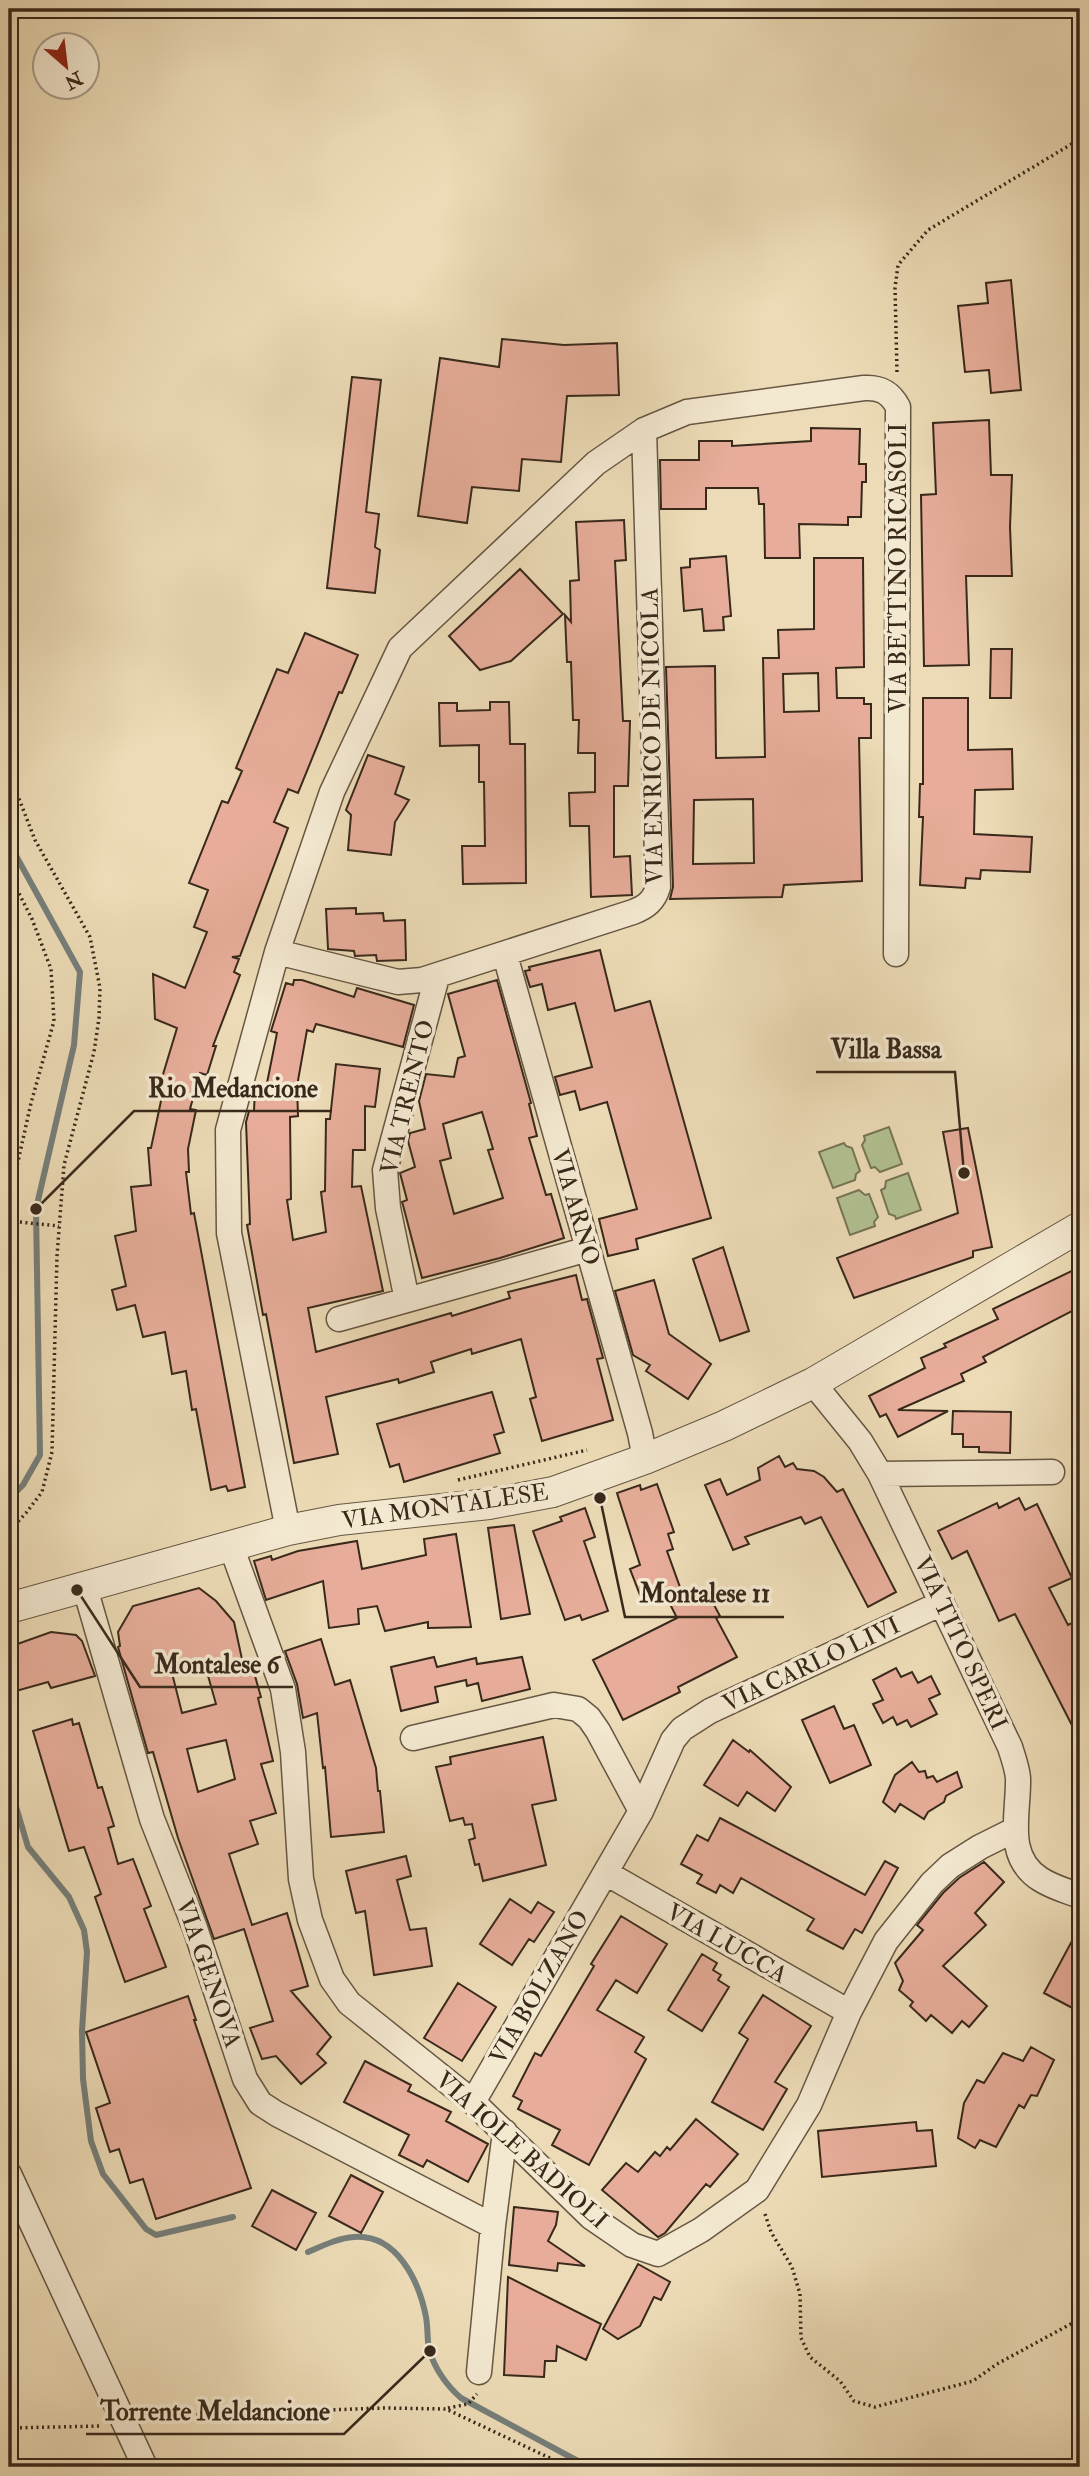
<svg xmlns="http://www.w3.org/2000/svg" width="1089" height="2476" viewBox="0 0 1089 2476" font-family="'IM FELL Double Pica',serif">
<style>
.green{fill:#b2c192;stroke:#767556;stroke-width:2}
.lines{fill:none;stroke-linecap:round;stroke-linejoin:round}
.stream{stroke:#767f7a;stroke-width:6}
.building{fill:#e7ad9a;stroke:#39291b;stroke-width:2;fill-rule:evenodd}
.minor-casing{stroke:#665642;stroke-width:27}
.tertiary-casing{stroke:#665642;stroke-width:32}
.path{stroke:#39291b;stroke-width:3.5;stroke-dasharray:2 3.5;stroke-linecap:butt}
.minor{stroke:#f3e8d0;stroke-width:24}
.tertiary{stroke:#f3e8d0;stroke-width:30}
.labels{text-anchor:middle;stroke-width:7;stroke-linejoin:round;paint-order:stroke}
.street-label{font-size:24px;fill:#39291b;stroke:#f3e8d0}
.leader{fill:none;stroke:#39291b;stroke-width:2.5}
.callout-dot{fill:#39291b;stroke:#f3e8d0;stroke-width:2.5}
.callout-label{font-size:26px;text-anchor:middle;font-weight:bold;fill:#39291b;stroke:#f3e8d0;stroke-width:7;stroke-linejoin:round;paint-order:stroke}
</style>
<rect width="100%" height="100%" fill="#ecdbb6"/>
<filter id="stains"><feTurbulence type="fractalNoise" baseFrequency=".00286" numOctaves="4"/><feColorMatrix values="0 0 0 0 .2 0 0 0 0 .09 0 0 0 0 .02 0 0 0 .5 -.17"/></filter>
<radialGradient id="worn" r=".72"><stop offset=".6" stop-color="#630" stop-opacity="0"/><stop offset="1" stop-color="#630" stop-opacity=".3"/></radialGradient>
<path class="green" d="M889,1127L902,1164L880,1172L875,1167L871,1168L862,1145L865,1140L864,1136Z
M844,1143L846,1146L852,1148L860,1171L856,1174L855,1180L833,1188L819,1152Z
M908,1173L921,1210L896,1219L895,1216L889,1214L881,1190L885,1188L886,1181Z
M859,1190L865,1195L869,1194L878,1217L874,1222L875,1226L850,1235L837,1198Z"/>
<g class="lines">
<path class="stream" d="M9,843L80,972L74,1045L36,1209L40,1455L23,1485L9,1499
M9,1783L28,1847L69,1897L84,1930L87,1952L82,2031L83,2079L91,2141L103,2174L146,2229L156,2235L233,2217
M308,2252C322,2246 338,2238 354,2237C397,2234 419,2281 426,2317C428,2328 427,2339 429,2349C434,2368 447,2386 461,2398L589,2467"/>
</g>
<path class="building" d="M1011,280L1021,390L991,393L989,370L965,372L958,306L988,303L986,283Z
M502,339L564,345L617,343L619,395L567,396L561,462L522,459L519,491L472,487L467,523L418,516L440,358L499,367Z
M352,377L381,380L366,512L379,514L375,547L380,550L375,593L327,588Z
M989,420L991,475H1012L1010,527L1012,576H966L969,665L924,666L921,495L936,494L933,423Z
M811,428L860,429L859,464H866V482H862L861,517H848V525L799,524L800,558H765L764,504H759L758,488H706V509H661L660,460H699V441H732V446L811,441Z
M624,520L626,560L615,561L623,721H630L628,786H614V857L630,856L632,895L591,897L589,826H570L569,793L595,792V753H578L579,720H573L571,662H567L565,615L571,622L570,581L579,580L576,522Z
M726,556L731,616L723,617L724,630L704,631L702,609L684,611L681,568L690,567V559Z
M814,558H863L864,667L836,668L837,698H864V704H871V738H859L862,881L784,885L782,897L670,899L673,887L666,667L715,666L716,758L765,757L763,658H779L778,630L814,629ZM818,673L819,711L784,712L783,674ZM753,799L754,863L693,864L694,800Z
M520,569L563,614L511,661L480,670L449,636Z
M305,633L358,655L342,693L339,692L298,793L288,789L274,822L288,828L240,956L232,957L239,959L234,972L240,975L213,1046H216L207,1075L200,1073L190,1109L196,1110L188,1149L189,1172H186L191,1214L194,1213L245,1487L228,1491L226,1486L211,1490L196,1409L192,1410L186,1371L172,1374L165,1332L143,1337L135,1305L117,1310L112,1290L126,1286L115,1236L136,1231L131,1187L151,1185L148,1148H151L165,1082L161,1081L177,1028L155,1019L153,974L185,988L207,932L194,927L208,890L189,883L222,801L228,803L242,771L236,768L277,669L288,673Z
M991,649H1012L1011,698H990Z
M923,698H968V750L1012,749L1013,789L975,790L974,834L1032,837L1030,872L981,870L980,879L966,878L965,888L920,885L923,817H919L920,784H923Z
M490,702H509L510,744H525L526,883L463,884L462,846H485L484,782H479V745L440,746L439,703H457V711L490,710Z
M368,755L404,767L395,794L409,800L395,822L391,855L348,850L351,815L346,810Z
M356,908V914L383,913L384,921L405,920L406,960L377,961L376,955L355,956L354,951L328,949L326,909Z
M600,950L615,1011L650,1001L711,1218L636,1239L638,1249L608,1256L599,1219L637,1209L607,1102L580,1110L575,1091L560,1095L555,1077L592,1067L575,1003L548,1010L542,984L530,987L525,971L530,970L529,967Z
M294,980H302L354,997L357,988L414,1005L403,1047L316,1024L313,1032L307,1030L297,1086L298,1116L290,1117L291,1199L287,1200L293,1240L326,1232L321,1192L325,1191L326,1119H330L336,1064L380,1069L375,1107L365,1106V1150H353L352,1187L361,1186L383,1291L308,1308L316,1352L451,1313L452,1316L510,1298L508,1292L576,1275L582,1300L587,1299L603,1358L597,1359L613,1420L542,1441L530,1399L536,1397L521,1339L472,1354L471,1349L431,1362L434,1372L399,1383L398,1379L326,1397L338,1454L294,1463L266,1314L263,1315L247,1225L250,1224L246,1122L249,1111H254L255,1088H266L277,1033L271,1031L286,983L293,985Z
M497,980L531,1103L529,1104L537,1136L529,1138L546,1195L551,1194L564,1238L500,1258L422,1278L403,1205L402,1202L407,1200L400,1173L415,1167L408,1141L410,1133L425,1129L419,1101L426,1074L454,1077L458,1058L465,1056L448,994ZM482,1112L493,1149L488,1150L503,1198L454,1214L440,1161L451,1158L443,1124Z
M968,1128L992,1247L973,1251V1257L854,1298L837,1258L958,1213L943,1132Z
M723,1247L749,1331L720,1341L693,1259Z
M1080,1267V1307L983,1357L986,1362L961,1374L964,1381L898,1410L948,1411L898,1437L886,1414L880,1417L869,1396L925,1368L921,1358L946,1347L944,1344L998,1319L993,1309Z
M654,1280L669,1334L711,1364L688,1399L646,1371L650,1365L633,1355L615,1291Z
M492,1392L504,1432L494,1435L500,1453L404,1482L399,1464L390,1467L377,1424Z
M953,1411L1011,1412L1010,1453L979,1452V1447H963V1434H952Z
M779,1456L785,1467L793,1463L797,1469L814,1471L824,1477L837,1492L843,1489L896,1592L868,1607L821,1517L805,1524L801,1517L745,1537L749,1544L733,1550L705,1485L720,1479L727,1495L760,1480L758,1468Z
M657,1484L674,1532L668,1534L673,1549L667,1551L685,1601L706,1590L720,1616L716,1618L737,1657L678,1687L680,1692L623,1720L593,1660L677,1618L662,1588L640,1595L630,1569L640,1565L617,1493L640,1485L641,1490Z
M1019,1498L1025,1510L1037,1504L1072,1578L1049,1588L1068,1625L1076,1621L1080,1630V1741L1015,1614L999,1621L967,1551L952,1559L938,1531L997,1503L999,1508Z
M585,1508L595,1537L584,1541L608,1611L582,1620L580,1615L565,1620L533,1531L562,1521L560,1517Z
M514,1525L530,1614L501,1619L488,1528Z
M456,1534L471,1627L428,1628V1622L385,1631L377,1606L358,1609L359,1624L329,1628L323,1581L266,1600L254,1561L271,1556L272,1560L298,1551L357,1541L362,1569L426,1555L424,1539Z
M199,1588L216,1601L234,1622L243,1664L251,1662L261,1697L258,1698L273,1761L261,1764L276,1813L250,1821L258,1844L229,1854L252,1925L287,1913L308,1986L291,1991L331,2037L317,2054L326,2063L301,2084L276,2056L262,2059L250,2028L273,2021L244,1929L214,1939L178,1838L153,1752L148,1753L118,1647L120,1646L118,1632L133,1606ZM205,1665L216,1704L182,1713L172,1673ZM226,1740L235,1779L198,1792L187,1749Z
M51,1632L76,1635L82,1641L95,1676L51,1688L48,1682L9,1693V1647Z
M321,1639L335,1685L350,1680L376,1768L378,1791H380L384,1832L331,1837L325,1767L323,1768L317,1713L303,1718L297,1684L285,1651Z
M434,1657L437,1667L476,1658L477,1664L522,1657L530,1689L482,1701L478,1683L467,1686L466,1680L435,1687L438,1702L401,1711L391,1667Z
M896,1668L901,1677L912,1672L918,1683L931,1676L940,1694L929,1699L937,1714L911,1727L907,1720L897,1725L893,1717L883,1723L873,1704L883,1700L873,1680Z
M834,1706L844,1729L854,1725L871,1765L830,1783L802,1720Z
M72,1719L73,1725L79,1723L98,1788L102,1787L114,1826L108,1828L118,1864L133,1859L151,1906L144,1909L166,1967L125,1982L95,1897L101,1894L84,1847L69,1851L33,1731Z
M543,1737L556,1800L532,1805L546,1865L483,1881L479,1864L475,1865L469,1840L475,1838L472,1824L465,1825L463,1818L450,1821L436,1767L451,1764L450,1757Z
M733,1740L749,1752L750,1750L791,1787L775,1811L747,1792L738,1806L704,1785Z
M912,1762L919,1772L925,1771L927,1778L933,1776L937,1782L957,1772L962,1787L946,1796L944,1802L928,1812L924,1819L900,1804L895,1812L883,1802L895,1775Z
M720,1818L865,1895L885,1861L898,1868L862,1933L855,1929L843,1949L807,1930L814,1919L741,1878L733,1893L720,1885L716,1893L697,1883L702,1875L681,1864L697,1835L708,1841Z
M406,1856L411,1876L397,1880L410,1930L426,1928L432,1966L374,1975L365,1911L356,1913L346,1871Z
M984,1862L1004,1882L975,1913L986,1925L943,1966L987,2006L969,2027L962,2021L952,2033L931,2015L926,2021L910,2006L913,2002L899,1990L903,1981L895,1963L923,1930L917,1925L943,1893L959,1878Z
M510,1899L531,1913L538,1902L554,1912L534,1942L529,1939L512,1965L480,1944Z
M621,1916L667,1944L637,1993L616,1980L597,2010L644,2037L635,2052L646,2059L589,2165L552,2145L560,2130L518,2109L522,2101L513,2096L535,2053L541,2056L594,1966L591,1964Z
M1080,1926V2012L1044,1993Z
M702,1954L717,1963L713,1970L721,1975L718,1980L729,1987L702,2031L668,2010Z
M458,1983L496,2007L462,2061L424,2038Z
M763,1995L811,2026L775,2082L787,2089L763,2130L712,2102L748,2039L739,2033Z
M188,1996L196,2020H194L251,2188L156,2219L143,2179L130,2183L119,2149L110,2152L96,2108L110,2103L86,2032Z
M1031,2047L1054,2060L1037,2096L1031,2095L1024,2108L1019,2105L996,2147L980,2140L975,2148L958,2138L964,2103L977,2080L984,2083L1003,2053L1023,2061Z
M365,2061L411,2085L408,2091L451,2112L446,2121L488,2144L468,2182L427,2160L423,2167L399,2155L409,2135L344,2102Z
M696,2119L738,2154L710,2187L706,2184L665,2233L658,2237L602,2190L626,2163L638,2172L655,2152L660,2156L667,2147L670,2150Z
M916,2122L917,2131L932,2130L936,2166L822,2177L818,2131Z
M351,2175L383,2192L361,2233L329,2216Z
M272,2190L316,2213L296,2250L252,2226Z
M514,2207L558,2212L556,2225L548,2241L585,2266L558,2263L557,2271L509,2265Z
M638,2264L670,2282L661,2300L654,2297L640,2326L618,2339L603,2329Z
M508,2277L601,2324L586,2360L557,2346L556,2361H545L544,2377L504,2375Z"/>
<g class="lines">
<defs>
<path id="minor" d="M277,952L398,982L422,980L633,912C646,907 654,901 658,887L644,430
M505,955L640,1433L645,1459
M437,977L385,1170L388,1208L407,1300L588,1249
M339,1319L407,1300
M813,1383L860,1441L880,1474L1010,1747C1013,1757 1017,1767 1018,1778C1019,1813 1004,1856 1040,1879C1052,1887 1067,1891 1080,1896
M880,1474L1052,1472
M288,1530L229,1233L228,1130L277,952L332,792L400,648L596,463L644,430L687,412L864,388C880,387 890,392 898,407L896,954
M231,1546L283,1689L293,1752L301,1879L310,1920L332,1979L349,2003L473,2102L591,2217L632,2245L658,2254L701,2230L757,2190L809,2105L849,2012L886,1941L932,1883L950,1866L980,1847L1016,1829
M85,1588L152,1819L195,1928L245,2079L260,2103L277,2114L493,2226
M413,1738L554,1705L578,1709L589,1718L598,1731L641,1811
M606,1873L849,2012
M473,2102L641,1811L673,1740L682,1729L710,1711L942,1603
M9,2174L145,2467
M479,2372L493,2226L505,2132"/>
<path id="tertiary" d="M9,1608L288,1530L339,1520L489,1504L553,1492L645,1459L724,1426L813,1383L1080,1227"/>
</defs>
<use href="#minor" class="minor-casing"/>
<use href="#tertiary" class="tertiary-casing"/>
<path class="path" d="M897,372L895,288L898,265L928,230L1080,139
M9,773L35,840L90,937L100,988L99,1018L94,1052L64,1165L57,1256L52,1452L42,1492L26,1513L9,1531
M9,874L32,919L51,969L54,1021L31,1103L17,1166L11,1221
M9,1221L59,1226
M458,1480L587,1450
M765,2214L771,2232L792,2267L800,2294L801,2338L810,2357L840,2381L854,2401L875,2407L973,2381L997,2364L1080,2319
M448,2408L468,2404L477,2394
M147,2420L167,2416L241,2413L384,2408L446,2409L569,2467
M9,2428L101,2426"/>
<use href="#minor" class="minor"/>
<use href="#tertiary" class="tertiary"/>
</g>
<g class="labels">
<g class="street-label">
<text transform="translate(898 568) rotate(-90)" y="8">VIA BETTINO RICASOLI</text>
<text transform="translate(652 736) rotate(-91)" y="8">VIA ENRICO DE NICOLA</text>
<text transform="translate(407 1097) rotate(-76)" y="8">VIA TRENTO</text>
<text transform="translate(576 1207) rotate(74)" y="8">VIA ARNO</text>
<text transform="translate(445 1506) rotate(-8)" y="8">VIA MONTALESE</text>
<text transform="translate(961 1643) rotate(65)" y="8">VIA TITO SPERI</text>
<text transform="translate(811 1664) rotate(-25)" y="8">VIA CARLO LIVI</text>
<text transform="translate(727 1943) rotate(30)" y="8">VIA LUCCA</text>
<text transform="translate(209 1973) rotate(71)" y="8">VIA GENOVA</text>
<text transform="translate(539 1987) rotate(-60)" y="8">VIA BOLZANO</text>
<text transform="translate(522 2150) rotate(42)" y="8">VIA IOLE BADIOLI</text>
</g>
</g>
<path class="leader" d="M964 1173L955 1072H816M36 1209L134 1111H332M600 1498L625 1617H784M77 1590L140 1687H293M430 2351L344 2434H86"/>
<g class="callout-dot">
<circle cx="964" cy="1173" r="7"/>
<circle cx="36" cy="1209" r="7"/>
<circle cx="600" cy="1498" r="7"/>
<circle cx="77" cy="1590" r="7"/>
<circle cx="430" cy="2351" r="7"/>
</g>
<g class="callout-label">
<text x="886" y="1058">Villa Bassa</text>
<text x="233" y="1097">Rio Medancione</text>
<text x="705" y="1602">Montalese 11</text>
<text x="217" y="1673">Montalese 6</text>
<text x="215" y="2420">Torrente Meldancione</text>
</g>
<rect width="1089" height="2476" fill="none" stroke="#ecdbb6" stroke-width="35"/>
<rect x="10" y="10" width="1068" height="2455" fill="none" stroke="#39291b" stroke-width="3.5"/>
<rect x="18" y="18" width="1054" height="2441" fill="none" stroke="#39291b" stroke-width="2"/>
<g transform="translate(66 66) rotate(152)"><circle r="33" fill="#f3e8d0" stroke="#a99c88" stroke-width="2"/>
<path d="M0-5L12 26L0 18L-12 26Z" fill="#8f2418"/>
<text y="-10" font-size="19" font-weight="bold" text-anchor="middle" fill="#39291b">N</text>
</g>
<rect width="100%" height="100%" filter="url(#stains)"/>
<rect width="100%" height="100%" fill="url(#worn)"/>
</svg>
